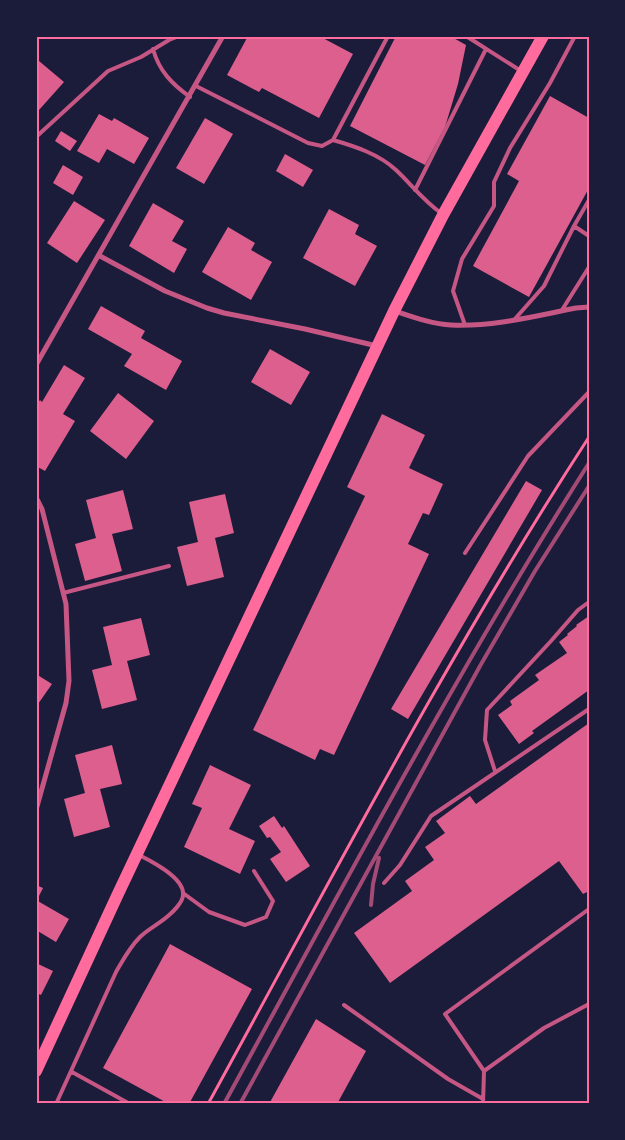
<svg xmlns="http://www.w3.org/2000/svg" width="625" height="1140" viewBox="0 0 625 1140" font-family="'Alegreya Sans',sans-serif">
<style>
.building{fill:#dd5f8e}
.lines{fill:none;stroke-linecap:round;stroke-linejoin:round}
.path{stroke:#ff6b9d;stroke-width:3}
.service{stroke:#c65784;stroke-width:4}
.minor{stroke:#c65784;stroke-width:5}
.primary{stroke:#ff6b9d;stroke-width:12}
.rail{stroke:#a44b75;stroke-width:4}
.neatline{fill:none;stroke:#ff6b9d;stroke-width:2}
</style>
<rect width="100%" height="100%" fill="#1b1b3a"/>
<path class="building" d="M248,36H319L353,54L319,118L262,88L259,92L227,75Z
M396,36H450L466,45L458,84L445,127L425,165L350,126Z
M36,61L38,63L39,61L64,82L39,110L36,107Z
M550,96L589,118V188L529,297L473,266L519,181L507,174Z
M99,114L112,121L114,118L149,138L134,164L107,149L99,163L77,151Z
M205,118L233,134L204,184L176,168Z
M61,131L77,141L70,151L55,141Z
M285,154L313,170L303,187L276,171Z
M63,165L83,177L73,195L53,183Z
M74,201L105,220L77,263L47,243Z
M153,203L184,221L172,241L187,249L174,273L129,246Z
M329,209L359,225L355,234L377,246L355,286L303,258Z
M228,227L255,243L251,250L272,262L251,300L202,272Z
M101,306L145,331L141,338L182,361L166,390L124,366L132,354L88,329Z
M270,349L310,372L291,405L251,382Z
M64,365L85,378L63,414L75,421L45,471L36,466V406L40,400L42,402Z
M118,393L154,421L126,459L90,431Z
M382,414L425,435L409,468L443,484L429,515L423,513L408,544L429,554L334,755L320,749L315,760L253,730L365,496L347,487Z
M526,481L542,490L408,719L391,709Z
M123,490L133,529L112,534L122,571L85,581L75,544L96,538L86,500Z
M225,494L234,533L215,538L224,577L187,586L177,547L198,542L189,502Z
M589,616V690L532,731L534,733L519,744L498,715L512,705L510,701L539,680L535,675L567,653L559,642L568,635L567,634L577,626L576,625Z
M141,618L150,655L127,661L137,700L102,709L92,670L112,665L103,627Z
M36,674L52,684L38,704L36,703Z
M589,723V891L583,894L559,861L390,983L354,933L412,891L405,881L434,860L425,847L445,833L436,821L470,796L476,804Z
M112,745L122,784L100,789L110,827L74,837L64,799L85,793L75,755Z
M210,765L251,785L229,829L255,841L240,874L184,847L202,808L192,804Z
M274,816L282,828L284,826L310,866L286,882L270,859L281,852L270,837L267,838L259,826Z
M36,885L43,888L39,896L36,895Z
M36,900L69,919L56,942L36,930Z
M170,944L252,989L189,1104H169L103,1068Z
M36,963L53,971L41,995L36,993Z
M316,1019L366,1051L337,1104H269Z"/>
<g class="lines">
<path class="path" d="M208,1104C331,880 449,652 589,437"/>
<path class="service" d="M466,36L521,71
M153,49C159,71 172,84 190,97
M196,86L308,143L322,146L333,140C354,146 379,154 396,170C411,184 423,200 441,213
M36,137L108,71L141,57L169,40L179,36
M333,140L388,36
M415,190L486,49
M589,200L574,226L589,236
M562,310L589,267
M514,320L544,286L574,226
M465,325L453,291L462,259L494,206V182L510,148L550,83L575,36
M465,553L528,456L589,392
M63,593L169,566
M495,771L485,740L487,710L551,641L578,610L589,602
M384,883L400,865L431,816L589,709
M183,893L209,912L245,925L266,917L273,901L254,871
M344,1005L448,1079L483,1099
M484,1071L544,1028L589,1004
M72,1072L130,1104
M56,1104L116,972C123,960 129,948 140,937C148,929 159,924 168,916C173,912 183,902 183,895C185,878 151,861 139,855
M483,1104L484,1071L445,1014L589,909"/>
<path class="minor" d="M100,256L165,291L207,308L224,313L305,329L377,346
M395,311C413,317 432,324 451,325C493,327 535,316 576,308L589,307
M36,365L223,36
M36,497L42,509L66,604L69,681L66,703L36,810"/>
<path class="primary" d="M36,1071L117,896L394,311L443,215L543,36"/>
<path class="rail" d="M371,905L373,884L379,858
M224,1104C342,888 457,671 589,463
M240,1104L480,666L535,571L589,486"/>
</g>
<rect width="625" height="1140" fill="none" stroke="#1b1b3a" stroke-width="75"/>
<rect x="38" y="38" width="550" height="1064" class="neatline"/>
</svg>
